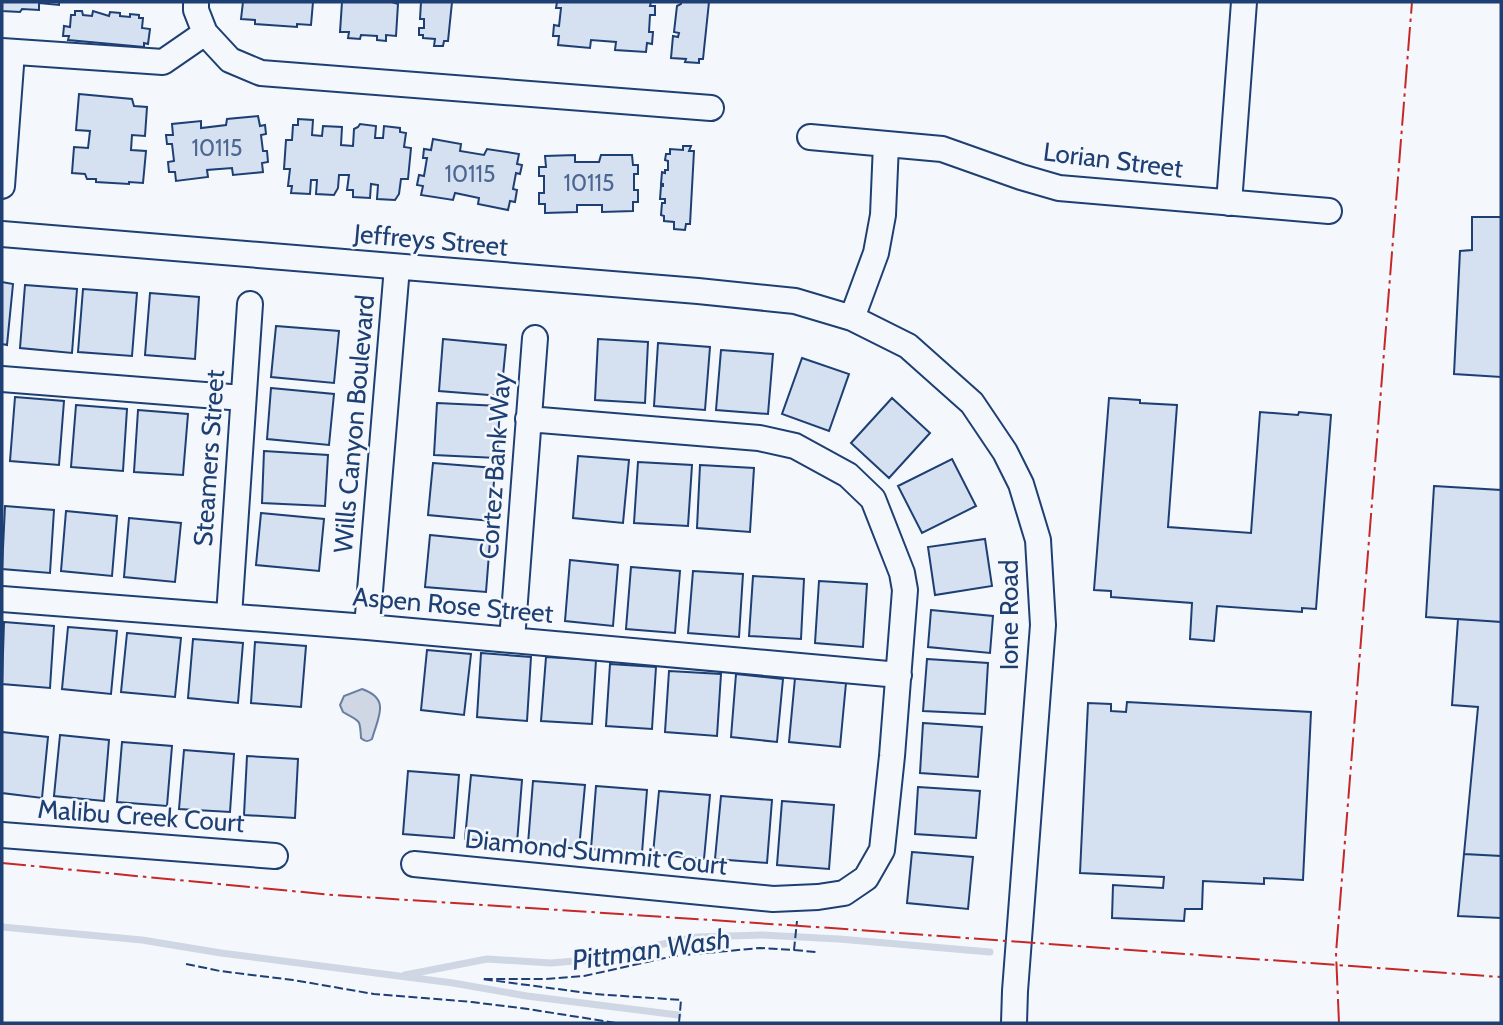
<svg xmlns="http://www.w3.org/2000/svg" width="1503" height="1025" viewBox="0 0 1503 1025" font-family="Cabin,sans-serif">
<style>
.water{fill:#cfd7e4;stroke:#687fa3;stroke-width:2}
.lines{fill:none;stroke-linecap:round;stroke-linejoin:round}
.stream{stroke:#cfd7e4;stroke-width:7}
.building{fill:#d5e0f0;stroke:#1d3f73;stroke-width:2}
.minor-casing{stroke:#1d3f73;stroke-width:28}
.minor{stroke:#f4f7fb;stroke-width:24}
.fence{stroke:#1d3f73;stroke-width:2;stroke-dasharray:9 3.5;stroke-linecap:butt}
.power{stroke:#c62828;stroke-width:2;stroke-dasharray:24 5 3.5 5;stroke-linecap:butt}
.labels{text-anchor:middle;stroke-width:5;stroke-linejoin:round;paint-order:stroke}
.number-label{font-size:23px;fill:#4b6792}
.street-label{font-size:26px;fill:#1d3f73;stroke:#f4f7fb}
.water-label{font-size:28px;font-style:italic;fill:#1d3f73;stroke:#f4f7fb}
</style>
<rect width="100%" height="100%" fill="#f4f7fb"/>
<path class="water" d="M362,689C391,699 378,717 372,739C368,742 365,742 361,738C360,718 360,722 343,712L340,705L344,696Z"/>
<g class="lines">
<path class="stream" d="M2,927L142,940L221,953L453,983L527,996L678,1015
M405,975L487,959L551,963L586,960L697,937L762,935L839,939L990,952"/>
</g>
<path class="building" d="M2,2H59V5L39,3V10L22,9L20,12L2,11Z
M243,2H313L311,25L297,24V27L255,24V20L241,19Z
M342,2H392L398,4L396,36L386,35V41L377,40V36L361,35L360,39L348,38L349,32H340Z
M421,2H452L448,41H444L443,46H434L435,39L423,38V35H419V28H424V19H420Z
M557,2H651L650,6H655V15H650L649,32H653L652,44L647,43L646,52L615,50L616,42L591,40L590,48L558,45L559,36H553L554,25L559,26L561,8H556Z
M681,2H709L703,59H699V63L685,62L686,59L671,58L673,36L678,37L679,33L674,32L677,6L681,4Z
M75,11H82L83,15L92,16L93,11L109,16L110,12L120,13V16L130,17V14L139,15V18H143L142,28L150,29L148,44L144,43V47L68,40L69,36H63L64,26L70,27L71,15H75Z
M79,94L132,99L134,106L147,107L145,136L132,135L131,150L146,151L143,183L129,182V184L96,182V179H87L85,174L72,173L74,147L88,148L90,131L76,130Z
M258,116L260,126L265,125L266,134L261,135L263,151H267L268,162L262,163L263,172L233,175L232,168L207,170L208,177L176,181L175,172H169L168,162L174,161L172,144H167L166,135H173L172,124L201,121V128L226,125L227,119Z
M298,119L313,120L312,135L322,136L323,126L342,127L341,145L353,146L354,129L358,127L360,124L376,126L375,138H383L384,126L400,128V132L406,133L404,147L411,148L408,179H401L399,194L395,200L377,199L378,185L371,184L370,198L353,197V190H347L349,175H339L338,188L334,195L316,194L317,180H311L310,194L291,193L292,186H288L290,169H284L286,140H292L293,125H298Z
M433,139L461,144L460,151L484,155L487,149L519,154L517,164L522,165L520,174L516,173L513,189L517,190L515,202L510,201L508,210L478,204L479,198L455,193L453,200L421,195L423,186L417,185L419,175L424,176L427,158H423L424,149L431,150Z
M683,146H691L689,151H694L690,224H686L685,230L674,229V222L664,221V216L661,215L662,203H665V199H660L661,186H663V184H661L662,172L665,173V170H668V161L665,160L666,154H670V149L683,150Z
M575,155V162H599L601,155H632L633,165H638V174H634V190H638V202H633V211L602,212V205H577V212L545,213V204H539V193H544V176H539V167H546L545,156Z
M1472,217H1501V377L1454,374L1460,251L1472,250Z
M2,282L13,284L7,345L2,344Z
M25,285L77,289L72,353L20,348Z
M83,289L137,293L132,356L78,352Z
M150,293L199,297L195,359L145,355Z
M276,326L339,331L334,383L271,377Z
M443,339L506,345L501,396L439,391Z
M598,339L648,342L645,403L595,400Z
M658,343L710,347L705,410L654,406Z
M721,350L773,354L768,414L716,410Z
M802,358L849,374L829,431L782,414Z
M271,388L334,394L329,445L267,439Z
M15,397L64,401L59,465L10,461Z
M892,398L930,433L889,478L851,443Z
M1109,398L1140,400V403L1177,405L1168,527L1251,533L1260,412L1298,415L1299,412L1331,415L1316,609L1302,608V612L1217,606L1214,641L1190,639L1192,603L1111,597V591L1094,590Z
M437,403L500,406L497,458L434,455Z
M76,405L127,409L123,471L71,467Z
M138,410L188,414L183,475L134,472Z
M264,451L328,455L325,506L262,503Z
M578,456L629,460L623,523L573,518Z
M952,459L976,506L922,533L898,486Z
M638,462L692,465L688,526L634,523Z
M433,463L495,468L491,521L428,515Z
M700,465L754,468L750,532L697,528Z
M1434,486L1501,490V622L1426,617Z
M5,506L54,510L50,573L2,569Z
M66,511L117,516L112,576L61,571Z
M261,513L324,519L319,571L256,565Z
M129,518L181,523L175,582L124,577Z
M430,535L490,541L486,592L425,587Z
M985,539L992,586L935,595L928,547Z
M570,560L618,565L613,626L565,621Z
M631,567L680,571L675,633L626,629Z
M693,571L743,574L739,637L688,633Z
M753,576L804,579L801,639L749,636Z
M819,581L867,584L863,647L815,643Z
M931,610L993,616L990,653L928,647Z
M1458,619L1501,622V856L1464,854L1478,707L1452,705Z
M4,622L54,626L50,688L2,684Z
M68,627L117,631L111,694L62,689Z
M127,633L181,638L175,697L121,692Z
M193,639L243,643L238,703L188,698Z
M255,642L306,646L301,707L251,703Z
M427,650L471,654L464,715L421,710Z
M481,653L531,657L527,721L477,717Z
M546,657L596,660L592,724L541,721Z
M927,659L988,663L985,714L923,711Z
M610,664L656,667L652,729L606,726Z
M669,671L721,674L717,736L665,732Z
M736,674L783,679L777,742L731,737Z
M795,678L846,683L840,747L789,742Z
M1127,702L1311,712L1303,880L1264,878V884L1203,881L1202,909H1185L1184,921L1112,918L1113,885L1163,888L1164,877L1080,873L1088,703L1111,704V711L1126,712Z
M923,723L982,727L978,777L920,773Z
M2,732L48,737L42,798L2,793Z
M60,735L109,740L104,801L54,796Z
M122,742L172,746L167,806L117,802Z
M184,750L234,754L230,812L179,809Z
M247,756L298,759L295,818L244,815Z
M408,771L459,775L454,838L403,834Z
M471,775L522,780L517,843L465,839Z
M533,781L585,785L579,849L528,844Z
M596,786L647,790L642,853L591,849Z
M918,787L980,791L976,838L915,834Z
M659,791L710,795L704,859L653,854Z
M721,796L772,800L767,863L715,859Z
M782,801L834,805L829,869L777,865Z
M912,852L973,857L968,909L907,903Z
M1464,854L1501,856V918L1458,916Z"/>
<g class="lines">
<defs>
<path id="minor" d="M196,2V10L205,33L230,60L261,73L711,108
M2,51L163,62L205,33
M810,137L942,149L1021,177L1059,188L1329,211
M2,186L12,52
M1229,203L1244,2
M2,234L698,291L795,301L852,318L908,346L972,403L1005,452L1021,484L1038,540L1043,625L1015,991L1014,1023
M852,318L876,253L883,215L886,144
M2,379L243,398
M2,599L367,627L899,675
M229,616L250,304
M367,627L397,267
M512,640L535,338
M2,835L275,856
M414,864L773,899L818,897L844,893L866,878L882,850L892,756L905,590L902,573L873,499L848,475L795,446L759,438L528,419"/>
</defs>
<use href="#minor" class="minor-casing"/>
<use href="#minor" class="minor"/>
<path class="fence" d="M794,950L816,952
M186,964L220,971L293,980L374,994L472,1002L528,1009L616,1023
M679,1023L681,1000L595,994L482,979H546L584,976L674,956L760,948L794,950L797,921"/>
<path class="power" d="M2,863L333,895L816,927L1501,977
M1339,1023L1336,953L1412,2"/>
</g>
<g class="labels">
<g class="number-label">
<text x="217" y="156">10115</text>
<text x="470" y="182">10115</text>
<text x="589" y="191">10115</text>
</g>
<g class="street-label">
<text transform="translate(1113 160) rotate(7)" y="9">Lorian Street</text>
<text transform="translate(431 240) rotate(5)" y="9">Jeffreys Street</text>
<text transform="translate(354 424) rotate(-85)" y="9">Wills Canyon Boulevard</text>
<text transform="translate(209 458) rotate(-86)" y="9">Steamers Street</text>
<text transform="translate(495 466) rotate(-86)" y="9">Cortez Bank Way</text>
<text transform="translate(453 605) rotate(5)" y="9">Aspen Rose Street</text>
<text transform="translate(1009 615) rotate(-90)" y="9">Ione Road</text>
<text transform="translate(141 816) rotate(4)" y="9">Malibu Creek Court</text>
<text transform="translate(596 852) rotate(6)" y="9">Diamond Summit Court</text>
</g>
<g class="water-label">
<text transform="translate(651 949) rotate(-8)" y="10">Pittman Wash</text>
</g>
</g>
<rect width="1503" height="1025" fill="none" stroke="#1d3f73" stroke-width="7"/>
</svg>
